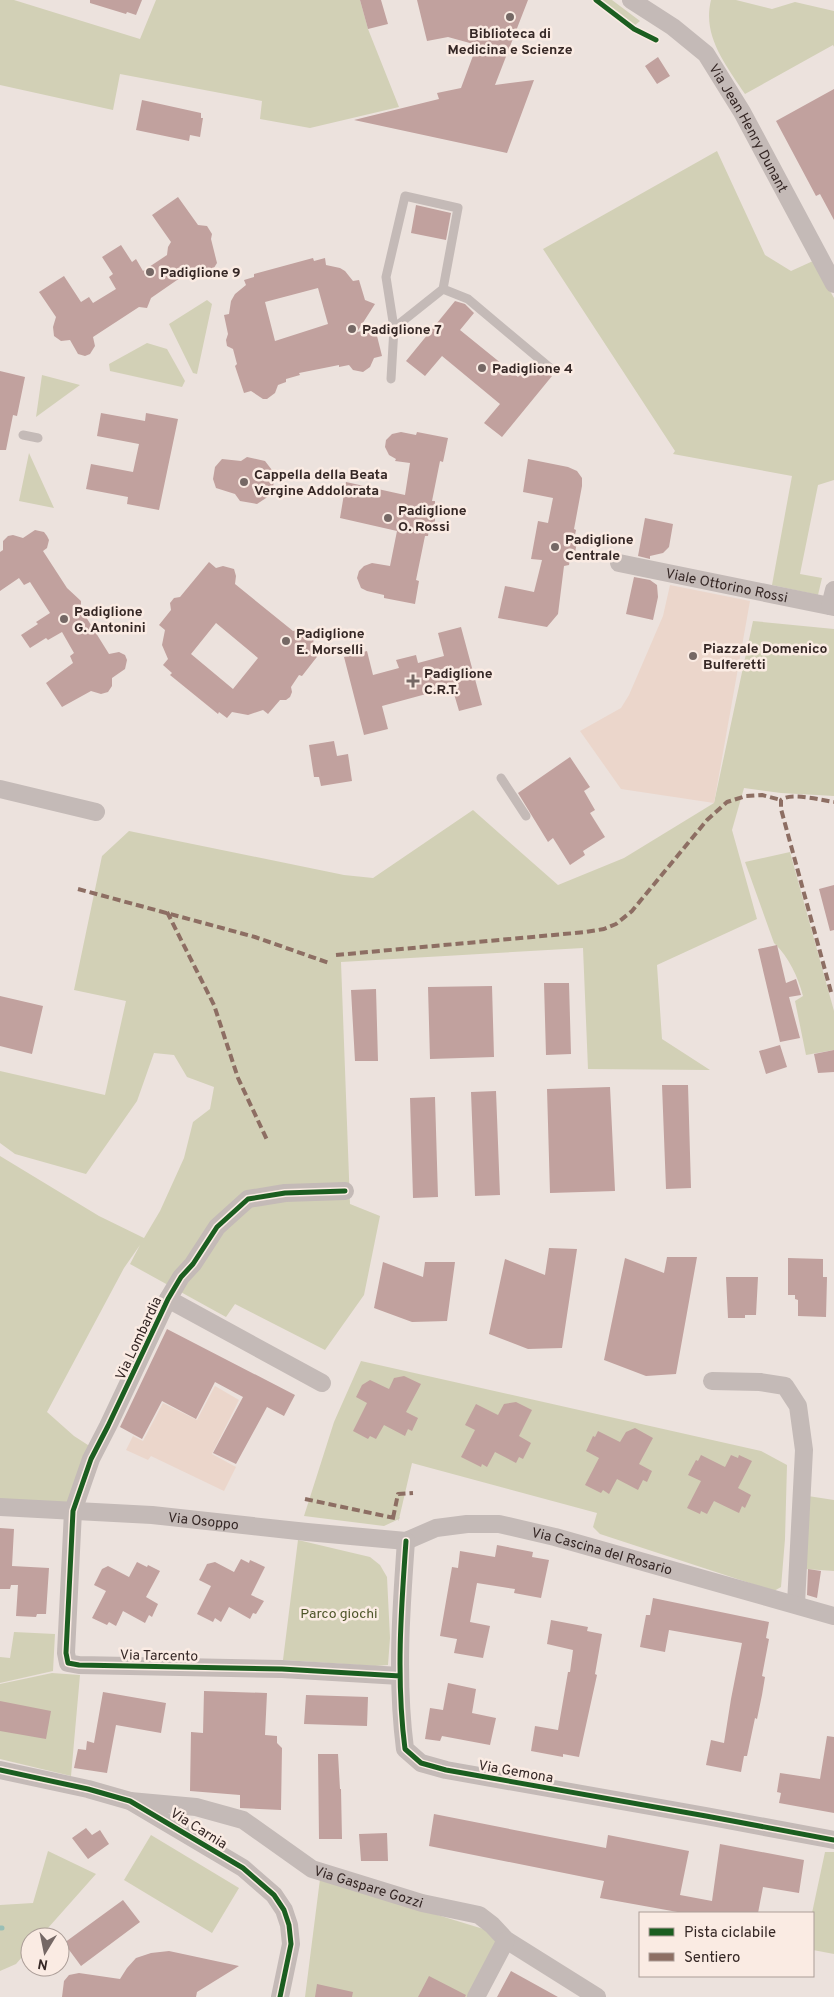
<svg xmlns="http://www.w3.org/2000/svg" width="834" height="1997" viewBox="0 0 834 1997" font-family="Overpass,sans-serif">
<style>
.green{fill:#d2d0b6}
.plaza{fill:#ebd6cb}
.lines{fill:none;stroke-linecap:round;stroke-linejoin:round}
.stream{stroke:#99bfb6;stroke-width:5}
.building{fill:#c1a19e;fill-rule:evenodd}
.service{stroke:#c4bab7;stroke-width:9}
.minor{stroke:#c4bab7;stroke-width:18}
.quiet{stroke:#8d6e63;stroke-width:4;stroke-dasharray:8 4;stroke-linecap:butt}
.cycleway-casing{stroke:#faebe3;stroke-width:8}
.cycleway{stroke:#1b5e20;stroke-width:5}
.poi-dot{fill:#756865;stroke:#faebe3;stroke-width:2}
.labels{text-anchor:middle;stroke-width:5;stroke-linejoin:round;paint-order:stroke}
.poi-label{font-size:14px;font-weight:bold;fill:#352725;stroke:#faebe3;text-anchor:start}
.street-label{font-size:14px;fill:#352725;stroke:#faebe3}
.park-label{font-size:14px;fill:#4d5428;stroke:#faebe3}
</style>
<rect width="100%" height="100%" fill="#ece2dd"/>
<path class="green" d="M0,0H14L140,39L156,0H360L368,29L399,107L310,128L260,119L262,101L120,74L113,110L0,85Z
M602,0H612L640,21L634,26Z
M711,0H736L772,9L795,2L834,11V47L833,45L745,94C726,65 702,36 711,0Z
M717,151L765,255L791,271L813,261L834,298V480L818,485L800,574L822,578L818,595L772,585L792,476L673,454L675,451L543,249Z
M207,300L212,304L197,374L193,373L169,324Z
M147,343L167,349L185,381L182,387L110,371L109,364Z
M42,375L80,385L36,417Z
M29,453L54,508L19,501Z
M753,621L834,629V796L781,793L744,788L732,830L757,919L657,965L662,1039L710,1070L588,1069L583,948L341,962L350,1204L380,1216L364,1295L325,1350L235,1304L226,1317L130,1264L140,1245L124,1268L47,1412L74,1436L91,1447L73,1511L0,1507V1156L99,1216L144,1238L160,1211L184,1158L193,1122L210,1109L214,1087L187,1077L174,1055L154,1053L137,1101L86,1174L15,1154L0,1143V1071L105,1095L126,1001L74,990L102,856L129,831L344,875L373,878L473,810L558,885L624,858L714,803Z
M790,852L834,1011V1050L806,1055L795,1001L803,996C798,977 789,957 774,943L745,862Z
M361,1361L761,1451L787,1465L785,1539L781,1587L774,1591L600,1534L593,1527L597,1513L412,1463L399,1519L384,1526L304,1516L334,1422Z
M808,1496L834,1500V1571L805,1569Z
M298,1540L370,1557L380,1565L387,1577L390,1638L388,1665L375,1666L283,1660Z
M14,1632L55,1634L53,1671L0,1683V1657L10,1658Z
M52,1673L80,1675L71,1776L0,1759V1684Z
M151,1835L239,1888L212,1933L124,1880Z
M48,1851L96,1874L40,1937H30V1948L16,1964L0,1971V1905L33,1903Z
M825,1852H834V1954L813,1950L812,1913Z
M320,1879L503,1935L467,1997H305Z"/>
<path class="plaza" d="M670,585L750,601L714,803L621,789L580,731L621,708L629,695L663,616Z
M215,1386L239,1400L212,1454L236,1467L224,1491L151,1456L148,1460L126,1450L133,1436L143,1441L163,1403L197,1420Z"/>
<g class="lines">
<path class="stream" d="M0,1928H2"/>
</g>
<path class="building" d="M90,0H142L136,15L127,12L126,14L90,3Z
M360,0H381L388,24L368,29Z
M417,0H528L495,85L534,80L507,153L354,120L439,99L437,93L461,88L477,45L448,37L427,41Z
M658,57L670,76L657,84L645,66Z
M834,89V220L820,194L816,196L776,121Z
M142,100L201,113V118H203L200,137L190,135L189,141L136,130Z
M178,197L198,225L207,226L212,234L211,239L217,263L212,271L206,273L193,269L151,298L147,308L139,307L93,337L95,346L90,354L85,356L78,354L70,340L61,341L54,336L53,327L56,317L39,292L64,276L81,302L89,297L93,303L116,289L109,277L113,274L102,257L121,245L132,262L136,259L143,271L167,255L168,247L171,242L152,215Z
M416,205L451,213L446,240L411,233Z
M313,258L314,261L325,258L326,265L340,268L345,271L353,281L359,280L365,300L375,304L357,332L375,328L382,356L374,358L370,367L363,372L353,370L349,365L339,367V365L299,373L300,375L286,379V382L278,385L275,393L267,399H263L251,391L244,393L235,366L237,364L233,349L227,346L226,340L228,334L224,315L229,314L231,301L235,294L246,285L244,280L254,277V274ZM318,288L328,324L275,341L265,302Z
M455,301L465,304L474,313L460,330L518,377L532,361L552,376L502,437L484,423L500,404L442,356L425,376L406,361Z
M0,371L25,377L17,416L13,415L6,450H0Z
M101,413L145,421L146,413L178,419L159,510L127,504L128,497L86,489L91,464L133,472L139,444L97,436Z
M401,432L416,435L417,432L448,438L443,462L440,461L432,501H435V522L429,530L428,536H425L416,580L419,581L415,604L384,598V595L367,591L361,588L357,578L359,571L364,566L372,563L390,566L397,531L340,518L346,482L405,495L410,463L395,461L396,459L389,455L385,447L386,440L392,434Z
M247,457L265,461L275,474L272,494L257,504L240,501L235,494L216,488L213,479L215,467L222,459L241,461Z
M528,459L568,467L577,471L582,478V486L574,529L576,530L575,535L578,536L575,553L571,552L569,565L564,566L558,614L547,627L498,618L505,586L534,592L542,560L531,559L538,521L548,523L553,498L523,492Z
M645,518L673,524L669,547L663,553L650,556V559L638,556Z
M35,530L44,532L47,536L49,540L47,548L43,551L67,588L81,601V608L86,617L109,654L119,652L125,655L127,660L125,669L112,678V686L108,692L101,694L91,691L62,707L46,683L73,663L70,656L74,653L62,632L48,640L46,638L30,648L21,635L38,624L36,622L50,613L30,582L24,585L19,578L0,591V552L3,550V541L8,536L13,535L23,538Z
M209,562L216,568L223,566L234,569L236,576L235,584L293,631L304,628L309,631L313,637L314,648L320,653L302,676L299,675L291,687L292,692L290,697L286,700H280L268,714L263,710L248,715L232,712L227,718L219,712L218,714L170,675L172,673L163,665L168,659L162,645L165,630L159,625L171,610L170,603L174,598L180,597ZM216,623L258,658L233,689L191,654Z
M634,577L650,580L657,585L658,597L653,620L626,614Z
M461,627L482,705L459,711L452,687L382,706L388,729L364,735L344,657L367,651L373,675L399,668L396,660L416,655L418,663L444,656L438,633Z
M334,741L337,756L348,754L352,781L321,786L319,777H314L309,745Z
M570,757L590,787L584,791L595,810L590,813L605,837L583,851L585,855L570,865L553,838L548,842L518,793Z
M834,885V930L830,931L819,889Z
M777,945L786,983L796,979L801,995L789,997L800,1038L780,1042L758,949Z
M544,983H569L571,1054L546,1055Z
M492,986L494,1057L430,1059L428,987Z
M376,989L378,1061H355L351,990Z
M0,996L43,1006L32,1054L0,1046Z
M780,1045L787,1067L766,1074L759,1051Z
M834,1050V1072L818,1073L814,1054Z
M662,1085H688L691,1188L666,1189Z
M610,1087L615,1191L550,1193L547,1089Z
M496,1091L500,1195L475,1196L471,1092Z
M435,1097L438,1197L413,1198L410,1098Z
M549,1248L577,1249L562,1348L528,1349L489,1334L505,1259L545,1275Z
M667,1257H697L676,1374L646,1376L604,1360L625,1258L664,1273Z
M788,1258L823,1259V1277H827L826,1317L798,1316V1300L795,1299V1295H788Z
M383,1262L423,1277L425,1262H455L447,1321L412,1322L374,1308Z
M726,1277H758L756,1315H745V1318H728Z
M167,1329L295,1395L284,1416L267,1407L236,1464L213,1453L243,1397L215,1382L196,1419L162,1401L142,1439L120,1427Z
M404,1376L421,1384L406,1412L418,1418L412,1431L408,1429L405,1436L384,1425L376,1439L370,1436L368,1439L353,1431L367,1403L356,1397L362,1385L370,1380L389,1389L394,1378Z
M516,1402L532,1410L519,1436L531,1443L523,1459L519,1457L516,1463L495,1452L487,1467L482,1464L481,1467L461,1457L475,1430L465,1425L476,1404L498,1415L504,1404Z
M635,1428L653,1438L639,1464L652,1471L647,1482L643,1480L638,1490L617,1479L609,1494L603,1490L601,1493L585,1485L599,1458L586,1451L593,1436L595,1437L598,1431L620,1442L626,1432Z
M701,1455L725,1467L731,1455L738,1458L739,1455L752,1461L738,1488L751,1495L745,1508L742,1506L739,1513L714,1501L707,1514L701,1511L700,1514L687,1508L701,1481L688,1475L696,1460L698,1461Z
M0,1528L14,1529L12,1566L49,1568L46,1614H37L36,1617L16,1616L18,1585H11L10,1589H0Z
M497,1545L533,1552L532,1557L549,1560L541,1598L514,1593L515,1589L477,1583L470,1622L490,1626L483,1658L454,1653L457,1639L440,1636L452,1567L458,1568L460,1551L495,1557Z
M241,1559L249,1563L250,1560L265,1567L251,1595L264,1601L256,1614L253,1613L250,1619L229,1607L221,1622L215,1618L213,1622L197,1614L211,1586L199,1580L207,1564L215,1562L234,1572Z
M137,1562L147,1567L148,1565L160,1571L146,1597L158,1604L152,1617L149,1615L145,1623L123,1611L116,1626L109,1622L107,1625L92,1618L106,1591L94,1585L102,1569L108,1566L129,1577Z
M808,1569L821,1571L817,1598L807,1595Z
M653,1598L769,1622L766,1638L769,1639L762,1676L765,1677L762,1695L757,1719L755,1718L747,1756H744L741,1772L706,1765L711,1740L724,1743L731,1699L742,1643L669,1630L665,1652L640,1647L646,1615H650Z
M551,1620L588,1627L587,1631L602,1634L595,1674L597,1675L579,1757L563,1754V1757L531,1751L535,1726L558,1730L568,1672H570L573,1650L547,1644Z
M448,1683L476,1689L472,1713L496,1718L490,1745L442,1736L440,1741L425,1739L430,1708L443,1710Z
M204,1691L267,1693L265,1735L277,1736V1743L282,1748L281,1810L240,1808V1795L190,1791L191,1732L203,1733Z
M103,1692L166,1703L161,1733L116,1725L107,1773L74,1768L78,1749L86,1750L87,1741L94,1743Z
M306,1695L368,1697L367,1726L304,1724Z
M0,1701L51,1711L46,1739L0,1731Z
M827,1736L834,1737V1813L779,1803L781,1793L777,1792L780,1773L820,1779Z
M318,1754H338L340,1789H341L342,1839H319Z
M434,1814L606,1848L608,1835L689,1851L680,1895L712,1901L720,1844L804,1860L799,1893L763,1887L758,1913H683L600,1898L604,1881L429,1846Z
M86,1828L92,1835L100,1830L109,1844L88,1859L72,1838Z
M387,1833L388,1861H361L359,1834Z
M123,1900L140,1922L81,1966L64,1943Z
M169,1951L239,1966L197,1992L196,1997H62L64,1981L69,1975L79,1973L120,1979L127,1968L136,1958L151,1953Z
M511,1971L558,1997H497Z
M429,1976L466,1995L465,1997H418Z
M317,1984L353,1992L352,1997H315Z"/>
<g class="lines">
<path class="service" d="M443,289L468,299L549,367
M391,379L394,328L386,277L405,196L458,208L443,289L394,328
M23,435L38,438
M501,778L526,816"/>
<g class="minor">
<path id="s1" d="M631,0L673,27L706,54L742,112L834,284"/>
<path id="s2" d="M619,563L834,607"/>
<path d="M830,606L834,590"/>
<path d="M0,789L96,812"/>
<path d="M345,1191L285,1193L248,1199L217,1227L193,1264L181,1277L168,1299L108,1426L91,1459L73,1511L66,1653L68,1663L79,1665L282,1669L400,1676"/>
<path d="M168,1299L322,1383"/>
<path d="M712,1381L760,1382L785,1386L798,1406L804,1450L796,1604"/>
<path id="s3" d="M0,1507L152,1515L307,1532L406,1541L436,1528L467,1524H499L555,1537L834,1616"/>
<path d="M406,1541C401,1610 396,1679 405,1749L421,1763L446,1770L706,1816L834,1840"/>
<path d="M0,1770L88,1789L130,1801L243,1868L274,1895L284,1910L289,1925L291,1944L280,1997"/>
<path id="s4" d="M130,1801L196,1807L243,1820L312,1869L422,1903L479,1915L492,1925L506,1940L597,1997"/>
<path d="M476,1997L506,1940"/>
</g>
<path class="quiet" d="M78,889L255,937L329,963
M167,912L214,1005L238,1078L268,1142
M336,955L586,932L604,929L616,924L632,911L707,820L727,802L746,796L762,795L781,800
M831,992L781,809V800C791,792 821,800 834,802
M305,1499L399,1519
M393,1518L398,1494L413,1493"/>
<defs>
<path id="cycleway" d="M596,0L634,29L656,40
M345,1191L285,1193L248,1199L217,1227L193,1264L181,1277L168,1299L108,1426L91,1459L73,1511L66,1653L68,1663L79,1665L282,1669L400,1676
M406,1541C401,1610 396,1679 405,1749L421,1763L446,1770L706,1816L834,1840
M0,1770L88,1789L130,1801L243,1868L274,1895L284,1910L289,1925L291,1944L280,1997"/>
</defs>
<use href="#cycleway" class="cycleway-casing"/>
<use href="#cycleway" class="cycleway"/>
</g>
<g class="poi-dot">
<circle cx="510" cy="17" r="5"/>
<circle cx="150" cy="272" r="5"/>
<circle cx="352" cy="329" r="5"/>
<circle cx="482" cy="368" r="5"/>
<circle cx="244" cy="482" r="5"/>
<circle cx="388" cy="518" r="5"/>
<circle cx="555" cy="547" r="5"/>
<circle cx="64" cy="619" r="5"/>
<circle cx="286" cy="641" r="5"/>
<circle cx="693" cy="656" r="5"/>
<path d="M410.5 673.5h5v5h5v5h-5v5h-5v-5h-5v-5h5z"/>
</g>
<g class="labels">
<g class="poi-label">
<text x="510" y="38" text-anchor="middle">Biblioteca di<tspan x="510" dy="16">Medicina e Scienze</tspan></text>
<text x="160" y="277">Padiglione 9</text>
<text x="362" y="334">Padiglione 7</text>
<text x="492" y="373">Padiglione 4</text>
<text x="254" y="479">Cappella della Beata<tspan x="254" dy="16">Vergine Addolorata</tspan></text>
<text x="398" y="515">Padiglione<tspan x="398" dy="16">O. Rossi</tspan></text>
<text x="565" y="544">Padiglione<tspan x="565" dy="16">Centrale</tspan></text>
<text x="74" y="616">Padiglione<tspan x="74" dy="16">G. Antonini</tspan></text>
<text x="296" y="638">Padiglione<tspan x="296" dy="16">E. Morselli</tspan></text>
<text x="703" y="653">Piazzale Domenico<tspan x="703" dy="16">Bulferetti</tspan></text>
<text x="424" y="678">Padiglione<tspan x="424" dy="16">C.R.T.</tspan></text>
</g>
<g class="street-label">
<text dy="5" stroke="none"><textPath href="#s1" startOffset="178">Via Jean Henry Dunant</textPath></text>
<text dy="5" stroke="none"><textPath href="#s2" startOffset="110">Viale Ottorino Rossi</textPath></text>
<text transform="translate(138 1338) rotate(-65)" y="5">Via Lombardia</text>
<text dy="5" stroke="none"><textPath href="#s3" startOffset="204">Via Osoppo</textPath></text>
<text dy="5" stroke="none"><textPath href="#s3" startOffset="610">Via Cascina del Rosario</textPath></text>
<text transform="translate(159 1655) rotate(1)" y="5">Via Tarcento</text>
<text transform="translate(516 1771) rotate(10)" y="5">Via Gemona</text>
<text transform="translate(199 1828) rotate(32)" y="5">Via Carnia</text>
<text dy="5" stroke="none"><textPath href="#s4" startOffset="259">Via Gaspare Gozzi</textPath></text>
</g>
<g class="park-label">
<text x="339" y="1618">Parco giochi</text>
</g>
</g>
<rect x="639" y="1912" width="175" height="65" fill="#faebe3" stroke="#ab9d97"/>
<rect x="649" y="1928" width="25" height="8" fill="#1b5e20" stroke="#ab9d97"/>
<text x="684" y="1937" font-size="15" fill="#352725">Pista ciclabile</text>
<rect x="649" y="1953" width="25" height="8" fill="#8d6e63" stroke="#ab9d97"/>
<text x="684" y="1962" font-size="15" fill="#352725">Sentiero</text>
<g transform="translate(45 1952) rotate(190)"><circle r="24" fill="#faebe3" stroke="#ab9d97"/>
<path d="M0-4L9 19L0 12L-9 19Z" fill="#756865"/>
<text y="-8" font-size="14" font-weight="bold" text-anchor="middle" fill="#352725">N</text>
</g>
</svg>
